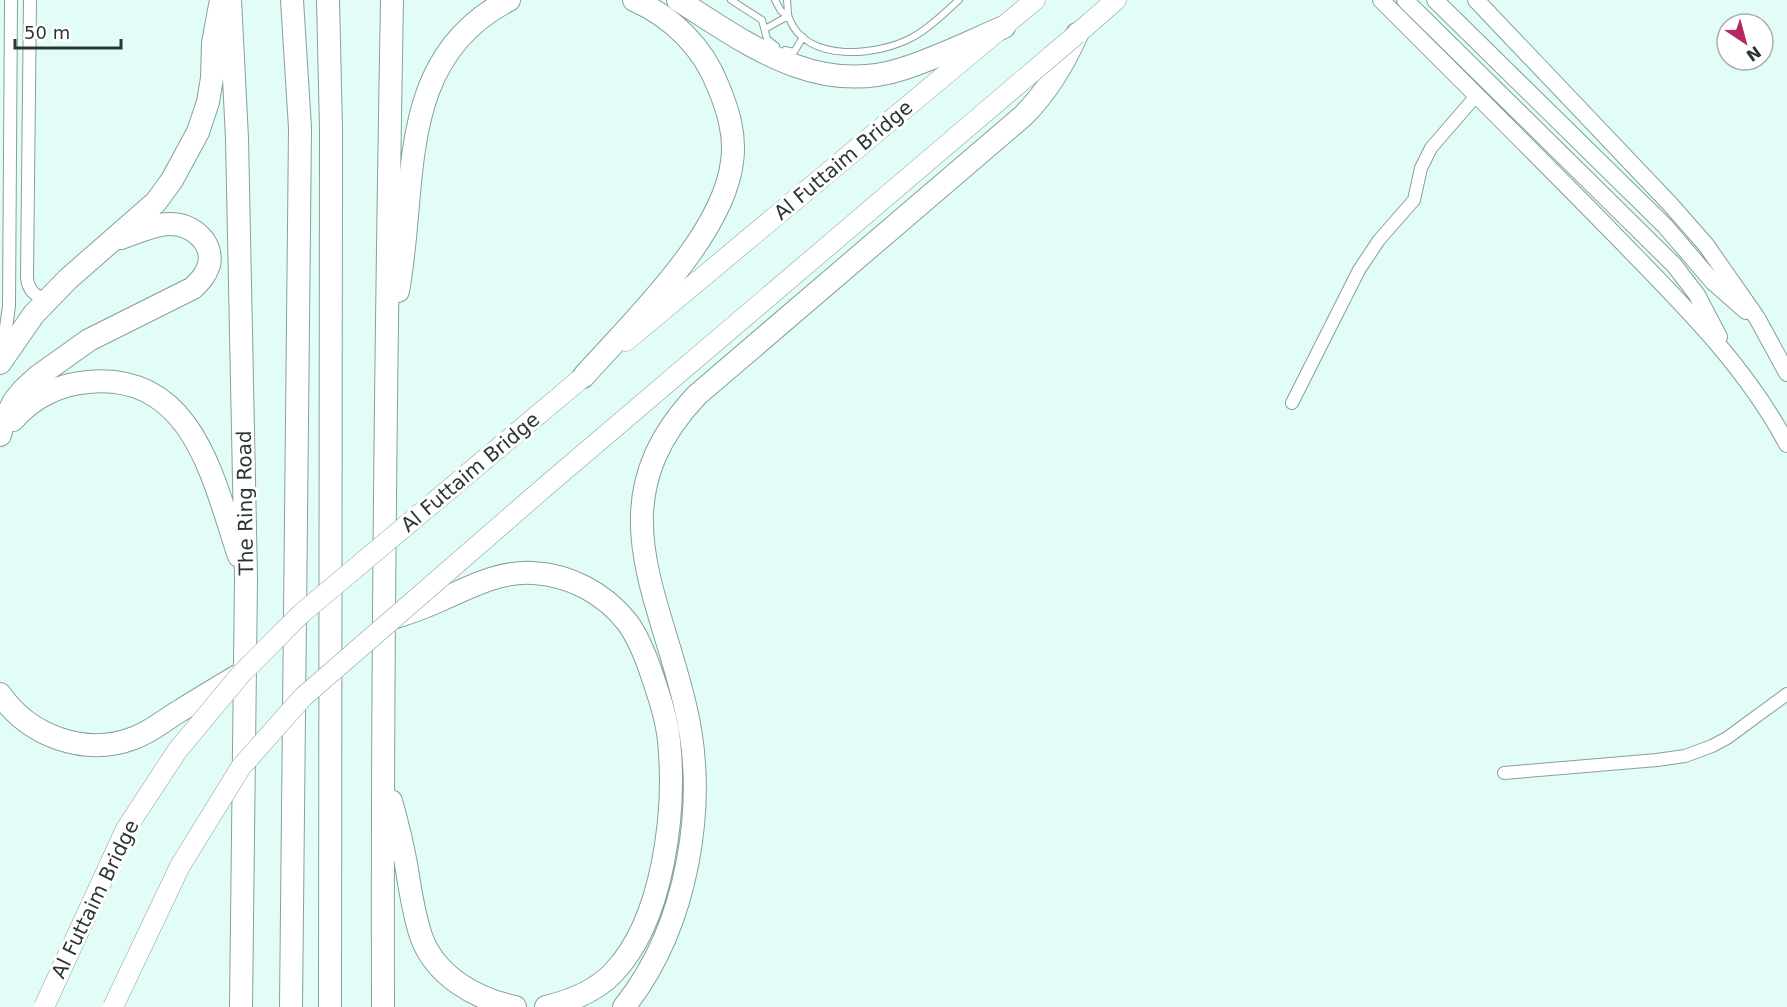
<svg xmlns="http://www.w3.org/2000/svg" width="1787" height="1007" viewBox="0 0 1787 1007" font-family="'DejaVu Sans',sans-serif">
<style>
.lines{fill:none;stroke-linecap:round;stroke-linejoin:round}
.lane-casing{stroke:#87a09b;stroke-width:8}
.street-casing{stroke:#87a09b;stroke-width:14}
.secondary-casing{stroke:#87a09b;stroke-width:18}
.primary-casing{stroke:#87a09b;stroke-width:21}
.highway-casing{stroke:#87a09b;stroke-width:24}
.lane{stroke:#fff;stroke-width:6}
.street{stroke:#fff;stroke-width:12}
.secondary{stroke:#fff;stroke-width:16}
.primary{stroke:#fff;stroke-width:20}
.highway{stroke:#fff;stroke-width:22}
.primary-bridge-casing{stroke:#87a09b;stroke-width:21;stroke-linecap:butt}
.primary-bridge{stroke:#fff;stroke-width:20}
.labels{text-anchor:middle;stroke-width:6;stroke-linejoin:round;paint-order:stroke}
.street-label{font-size:20px;fill:#2b3634;stroke:#fff}
</style>
<rect width="100%" height="100%" fill="#e2fdf7"/>
<g class="lines">
<defs>
<path id="lane" d="M731,0L762,20L767,39L776,46
M775,0L781,11L788,16
M787,0C788,6 787,13 789,18C806,64 879,56 913,37C930,28 944,13 959,0
M765,29L788,16
M785,50L794,52L803,37"/>
<path id="street" d="M30,0L27,277C28,291 35,297 49,299
M3,349L9,306L11,0
M1292,403L1359,270L1379,240L1414,200L1421,168L1431,148L1476,96
M1504,773L1657,760L1685,756L1712,746L1727,738L1787,694"/>
<path id="secondary" d="M1381,0C1459,78 1538,156 1615,235C1678,300 1744,363 1787,444
M1405,0L1674,265L1697,295L1719,337
M1435,0L1665,226L1713,282L1746,311
M1476,0L1670,204L1706,245L1757,318L1787,373"/>
<path id="primary" d="M1077,34L1116,0
M626,341L1035,0"/>
<path id="highway" d="M230,0L237,138L246,578L241,1007
M328,0L331,129L330,1007
M678,0C746,43 816,97 902,69C937,58 971,41 1004,27
M398,291C418,184 394,59 509,0
M0,363L34,314L68,279L156,202L172,180L198,132L208,102L212,78L213,43L221,0
M583,377C632,322 723,236 732,162C736,135 728,110 718,86C703,47 672,17 634,0
M13,420C32,398 59,384 88,382C193,372 213,479 239,556
M0,435L4,421L14,401L23,390L37,377L89,340L193,288C200,281 206,275 209,265C214,241 191,224 170,224C154,224 136,233 121,238
M396,617C412,612 428,606 443,599C472,586 500,571 533,573C570,575 604,593 627,622C639,638 646,657 652,675C659,696 667,719 669,741C676,811 664,920 613,973C595,992 571,1001 546,1007
M0,694C29,736 85,757 134,738C151,732 163,721 178,712C199,699 220,686 241,674
M391,801C397,822 402,842 406,864C410,888 413,912 421,936C435,976 476,999 515,1007
M291,1007L300,128L292,0
M383,1007C382,671 386,336 392,0
M624,1007C688,927 709,803 685,705C657,587 598,500 697,395L1023,116C1047,92 1063,66 1077,34"/>
</defs>
<use href="#lane" class="lane-casing"/>
<use href="#street" class="street-casing"/>
<use href="#secondary" class="secondary-casing"/>
<use href="#primary" class="primary-casing"/>
<use href="#highway" class="highway-casing"/>
<use href="#lane" class="lane"/>
<use href="#street" class="street"/>
<use href="#secondary" class="secondary"/>
<use href="#primary" class="primary"/>
<use href="#highway" class="highway"/>
<defs>
<path id="primary-bridge" d="M44,1007L126,829L177,751L241,674L302,613L583,377
M113,1007L180,866L241,767L303,697L546,486L1077,34"/>
</defs>
<use href="#primary-bridge" class="primary-bridge-casing"/>
<use href="#primary-bridge" class="primary-bridge"/>
</g>
<g class="labels">
<g class="street-label">
<text transform="translate(843 160) rotate(-40)" y="7">Al Futtaim Bridge</text>
<text transform="translate(470 472) rotate(-40)" y="7">Al Futtaim Bridge</text>
<text transform="translate(245 503) rotate(-91)" y="7">The Ring Road</text>
<text transform="translate(95 899) rotate(-64)" y="7">Al Futtaim Bridge</text>
</g>
</g>
<g transform="translate(1745 42) rotate(144)"><circle r="28" fill="#ffffff" stroke="#aaafae" stroke-width="1.5"/>
<path d="M0-4.5L10 22L0 15L-10 22Z" fill="#b62960"/>
<text y="-9" font-size="16" font-weight="bold" text-anchor="middle" fill="#2b3634">N</text>
</g>
<path d="M15 39v9h106v-9" fill="none" stroke="#2b3634" stroke-width="3"/>
<text x="24" y="39" font-size="18" fill="#2b3634" stroke="#ffffff" stroke-width="4.5" paint-order="stroke">50 m</text>
</svg>
